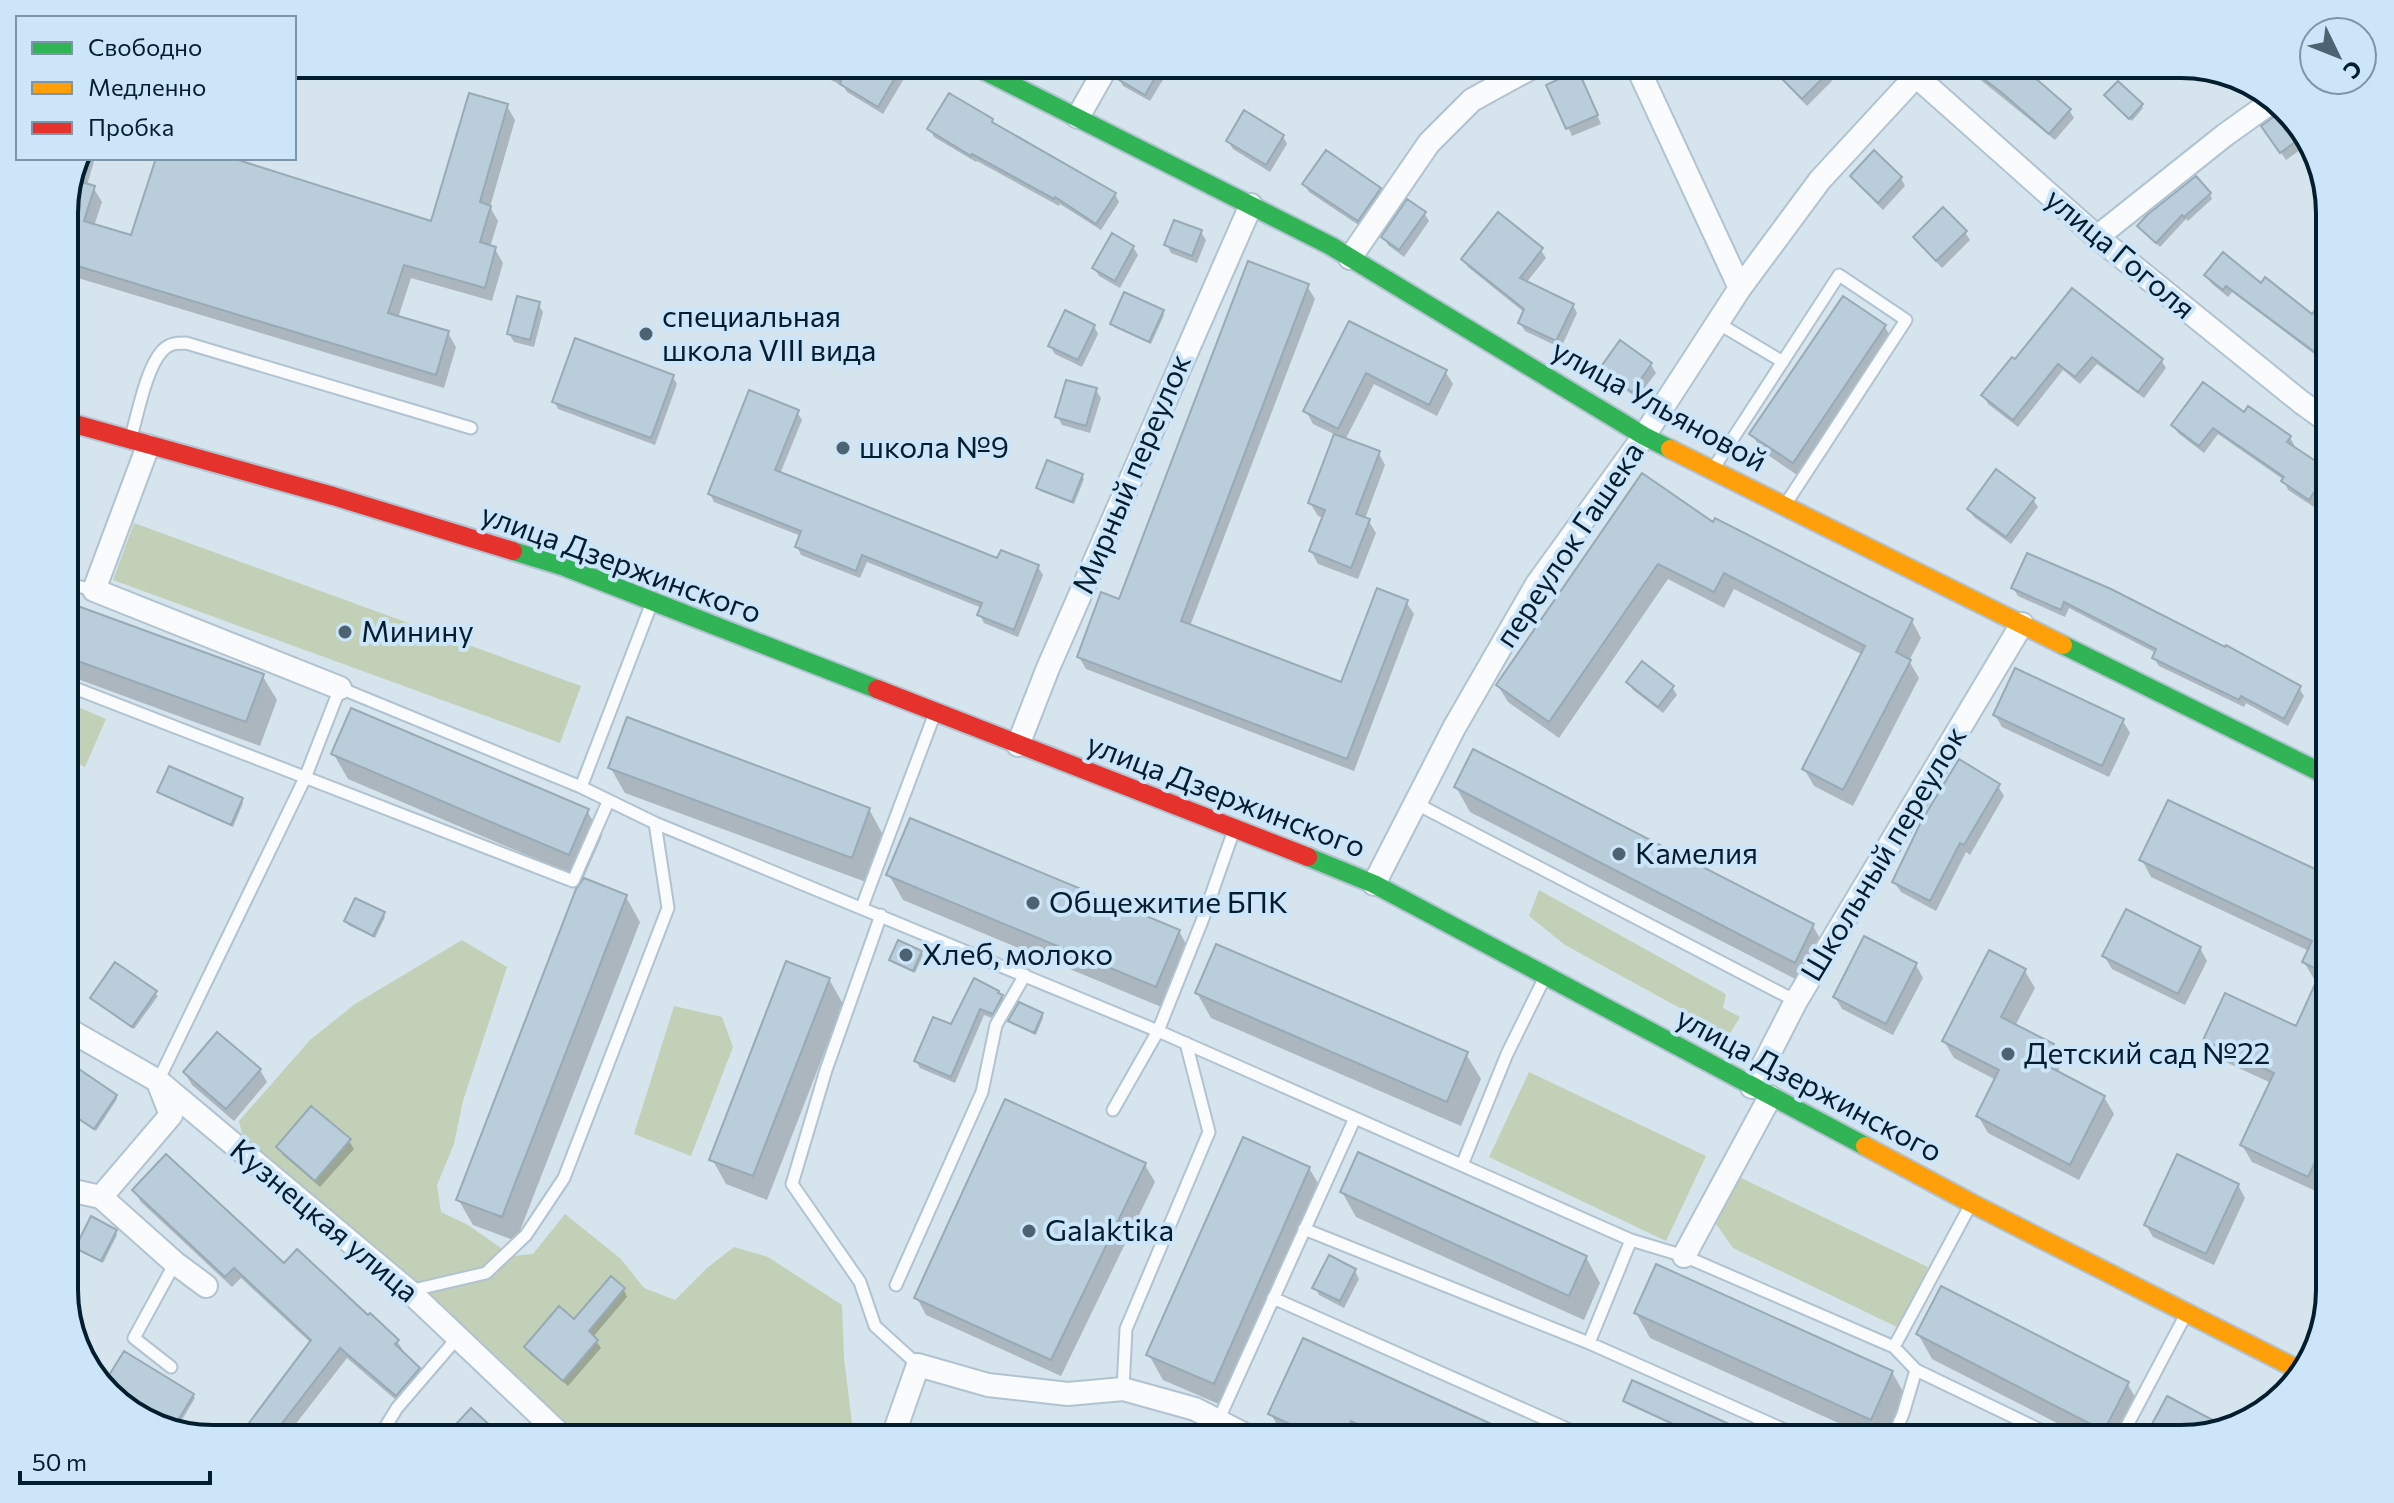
<svg xmlns="http://www.w3.org/2000/svg" width="2394" height="1503" viewBox="0 0 2394 1503" font-family="Commissioner,sans-serif">
<style>
.green{fill:#c2d0b8}
.shadow{fill:#0003}
.building{fill:#bacddb;stroke:#97aab6;stroke-width:2}
.lines{fill:none;stroke-linecap:round;stroke-linejoin:round}
.lane-casing{stroke:#b1c3d0;stroke-width:15}
.street-casing{stroke:#b1c3d0;stroke-width:26}
.fast-casing{stroke:#b1c3d0;stroke-width:22}
.slow-casing{stroke:#b1c3d0;stroke-width:22}
.jam-casing{stroke:#b1c3d0;stroke-width:22}
.lane{stroke:#f9fbfc;stroke-width:11}
.street{stroke:#f9fbfc;stroke-width:22}
.fast{stroke:#30b455;stroke-width:18}
.slow{stroke:#ff9f0a;stroke-width:18}
.jam{stroke:#e5322d;stroke-width:18}
.poi-dot{fill:#4d6372;stroke:#cce5f9;stroke-width:3}
.labels{text-anchor:middle;stroke-width:8;stroke-linejoin:round;paint-order:stroke}
.street-label{font-size:30px;fill:#031e2f;stroke:#cce5f9}
.poi-label{font-size:30px;fill:#031e2f;stroke:#cce5f9;text-anchor:start}
.rim{fill:none;stroke:#031e2f;stroke-width:4}
</style>
<rect width="100%" height="100%" fill="#d6e4ee"/>
<path class="green" d="M134,523L581,686L560,743L113,580Z
M64,701L106,719L85,767L64,757Z
M1539,890L1726,994L1723,1008L1740,1017L1729,1035L1565,945L1529,916Z
M462,940L507,967L463,1101L454,1144L437,1185L441,1212L468,1225L512,1256L533,1254L565,1214L621,1259L644,1288L675,1300L707,1268L734,1247L768,1257L842,1305L844,1358L854,1439H579L455,1320L393,1269L243,1138L239,1121L310,1040L355,1004Z
M674,1006L722,1017L733,1047L691,1156L634,1134Z
M1529,1072L1706,1156L1666,1241L1489,1157Z
M1739,1177L1928,1267L1899,1328L1733,1248L1716,1224Z"/>
<path class="shadow" d="M801,64H892L900,69L905,77L883,114L847,92L844,87Z
M1123,64L1162,65L1167,73L1150,101L1123,86L1119,78Z
M1796,64H1819L1832,81L1807,106L1787,85L1782,77Z
M1964,64H2030L2031,66L2026,73L2069,110L2074,118L2055,140L1967,69Z
M1582,80L1601,124L1572,136L1549,86Z
M2108,99L2141,105L2143,108L2132,121Z
M507,106L515,120L490,207L498,221L490,247L495,249L503,263L492,301L411,278L398,318L448,333L456,347L444,388L78,278L64,323V203L85,158H95L87,185L93,187L102,202L94,226L133,238L158,158H226L432,224Z
M2284,110L2301,129L2310,143L2286,160L2264,127Z
M992,121L995,126L1115,194L1119,202L1101,230L1060,204L1059,206L977,161L976,162L934,137L930,129Z
M1283,136L1287,144L1270,172L1233,149L1228,141Z
M1852,176L1901,178L1905,186L1883,210L1857,184Z
M1304,184L1379,190L1384,198L1363,228L1309,192Z
M2210,194L2212,199L2188,221L2186,219L2160,247L2139,226Z
M1424,213L1429,221L1404,257L1388,245L1384,237Z
M1201,232L1206,240L1197,263L1171,253L1167,245Z
M1965,232L1970,240L1942,268L1920,245L1915,237Z
M1133,247L1138,255L1120,288L1099,276L1094,268Z
M1541,250L1546,258L1526,283L1573,305L1577,313L1561,348L1525,331L1520,323L1525,313L1468,267L1463,259Z
M2207,275L2261,285L2313,317L2330,322V366L2232,292L2228,297L2211,283Z
M1307,286L1315,299L1190,626L1342,684L1406,602L1414,614L1354,771L1086,669L1079,657L1120,601Z
M2072,290L2161,360L2166,368L2144,398L2097,364L2080,384L2063,370L2018,427L1988,404L1984,396L2015,362Z
M538,304L543,312L534,347L514,342L509,334Z
M1163,311L1164,315L1151,344L1114,327L1112,324Z
M1350,323L1445,371L1453,384L1437,416L1374,384L1345,440L1378,452L1385,465L1365,519L1368,520L1376,533L1358,579L1318,564L1311,551L1324,518L1318,516L1310,503L1336,435L1313,424L1306,411Z
M1094,326L1098,334L1082,367L1055,354L1050,346Z
M1885,327L1895,344L1803,479L1762,451L1752,434Z
M1620,343L1651,365L1656,373L1637,398L1607,377L1602,369Z
M672,376L677,384L655,445L558,409L554,401Z
M1096,390L1101,398L1090,433L1062,425L1058,417Z
M797,412L802,420L780,474L998,561L1038,567L1043,575L1018,637L984,623L980,615L982,608L867,562L860,578L801,555L797,547L801,536L714,502L710,494Z
M2244,415L2290,437L2294,445L2293,448L2330,473V511L2318,501L2314,507L2288,490L2284,480L2218,434L2204,453L2178,433L2173,425Z
M1643,475L1714,524L1912,621L1921,638L1909,661L1919,678L1853,806L1814,786L1804,769L1863,655L1734,589L1724,608L1668,579L1559,738L1508,702L1498,686Z
M1082,476L1084,479L1074,504L1040,491L1039,487Z
M2033,499L2038,507L2011,544L1974,517L1969,509Z
M2013,588L2110,591L2299,688L2304,696L2288,726L2246,703L2244,707L2159,666L2154,658L2156,653L2069,608L2065,617L2018,596Z
M64,603L262,675L277,700L260,746L64,674Z
M1628,682L1672,687L1677,695L1663,713L1633,690Z
M1995,715L2123,721L2130,733L2109,777L2002,727Z
M2330,715V743L2326,741L2321,733Z
M333,753L587,811L602,836L583,879L348,779Z
M610,767L869,809L883,835L866,882L625,793Z
M1998,786L2004,796L1970,855L1966,852L1936,911L1901,892L1894,882Z
M1456,787L1813,926L1827,951L1809,986L1470,812Z
M160,792L241,800L243,803L233,827L162,795Z
M2142,860L2330,878V1166L2318,1192L2252,1162L2242,1145L2271,1083L2215,1057L2205,1040L2297,1028L2319,981L2314,979L2304,962L2309,951L2151,877Z
M889,875L1179,931L1193,957L1171,1011L903,900Z
M626,897L640,922L516,1241L473,1225L458,1199Z
M383,914L385,917L375,938L348,925L346,921Z
M64,936L70,944L64,953Z
M2200,948L2207,961L2185,1005L2112,969L2104,956Z
M921,952L923,955L915,973L893,963L891,960Z
M116,965L158,996L134,1029L93,998Z
M1916,965L1923,978L1893,1035L1842,1009L1835,997Z
M2025,971L2035,988L2015,1026L2052,1046L2062,1063L2057,1073L2104,1097L2114,1114L2079,1180L1988,1133L1978,1116L1996,1080L1954,1058L1944,1041Z
M829,979L843,1004L767,1200L726,1184L712,1159Z
M998,992L1006,1003L997,1020L984,1015L955,1083L920,1068L916,1061L952,1027Z
M1197,993L1466,1054L1481,1079L1461,1126L1211,1018Z
M1042,1014L1043,1018L1036,1035L1012,1024L1010,1021Z
M260,1070L267,1082L234,1121L192,1085L185,1073Z
M64,1076L116,1096L117,1099L96,1131L64,1110Z
M349,1141L354,1149L320,1187L283,1155L278,1147Z
M1145,1165L1155,1182L1061,1376L926,1315L917,1298Z
M1309,1168L1324,1193L1228,1408L1163,1380L1149,1355Z
M2238,1185L2245,1198L2214,1265L2153,1237L2146,1225Z
M134,1191L284,1266L397,1341L404,1352L402,1354L418,1369L425,1380L403,1406L347,1358L284,1439H239L311,1343L241,1278L232,1287L141,1202Z
M1342,1192L1586,1257L1600,1283L1584,1320L1356,1217Z
M115,1231L117,1235L103,1263L79,1251L77,1248Z
M1355,1271L1359,1279L1344,1308L1319,1295L1315,1287Z
M624,1290L627,1297L593,1337L601,1348L568,1386L530,1354L527,1347L575,1322Z
M1636,1313L1892,1372L1906,1397L1887,1439H1874L1650,1338Z
M1918,1334L2127,1383L2142,1409L2126,1439H2088L1932,1359Z
M1304,1340L1519,1439H1286L1270,1413Z
M124,1354L193,1395L195,1398L177,1428L130,1414L105,1387Z
M1625,1401L1757,1439H1703L1627,1404Z"/>
<path class="building" d="M809,64H903L878,107L840,84L841,81Z
M1122,64H1163L1145,95L1116,78Z
M1793,64H1837L1802,99L1780,77Z
M1964,64H2019L2071,109L2049,134L2001,92Z
M1578,70L1598,115L1566,129L1546,85Z
M2118,81L2143,104L2129,119L2104,95Z
M469,93L508,104L480,202L491,206L480,242L496,247L485,288L404,265L388,313L449,331L436,375L71,264L69,269L64,268V203L75,180L95,186L84,221L131,235L156,158H232L431,221Z
M949,93L993,119L992,122L1116,193L1096,224L1055,197L1054,199L972,154L971,156L927,129Z
M1244,110L1284,135L1266,165L1226,141Z
M2283,110L2306,134L2280,153L2261,126Z
M1326,150L1381,188L1358,221L1302,184Z
M1874,150L1902,177L1878,203L1850,176Z
M2196,176L2211,193L2184,217L2182,215L2156,243L2137,226L2147,215Z
M1407,199L1426,212L1399,250L1381,237Z
M1943,207L1967,231L1936,261L1913,237Z
M1498,212L1543,248L1520,278L1574,304L1556,341L1518,323L1524,309L1461,259Z
M1174,220L1202,230L1192,256L1164,245Z
M1112,233L1134,246L1115,281L1092,268Z
M2223,252L2261,283L2265,277L2312,314L2315,310L2330,320V340L2320,356L2226,286L2223,290L2204,275Z
M1248,261L1309,284L1181,621L1341,682L1377,588L1408,600L1347,759L1077,657L1101,592L1119,599Z
M2072,288L2163,359L2138,392L2092,357L2075,377L2058,364L2013,420L1981,395L2012,357L2015,359Z
M1124,292L1164,310L1149,342L1110,324Z
M517,296L540,302L530,340L507,334Z
M1843,296L1886,325L1793,463L1749,434Z
M1065,310L1095,325L1078,360L1048,346Z
M1349,321L1447,370L1429,405L1366,373L1338,429L1303,411Z
M575,338L674,375L651,438L552,402Z
M1620,340L1652,363L1632,392L1600,368Z
M1066,380L1097,388L1086,426L1055,417Z
M2203,382L2244,412L2248,406L2291,436L2287,442L2329,470L2309,500L2281,481L2284,477L2213,428L2199,446L2171,425Z
M749,390L799,410L775,470L997,558L1001,550L1039,565L1014,630L977,615L982,603L862,555L856,571L795,547L801,531L708,494Z
M1334,434L1380,451L1356,514L1370,519L1351,568L1309,551L1325,510L1308,503Z
M1047,460L1083,474L1072,502L1036,488Z
M1996,469L2035,498L2006,537L1967,509Z
M1642,473L1713,522L1715,518L1913,619L1896,652L1911,660L1843,790L1802,769L1865,646L1724,573L1714,592L1658,564L1549,722L1496,685Z
M2027,553L2111,589L2225,647L2226,645L2301,686L2284,719L2241,696L2239,700L2152,658L2156,649L2064,602L2061,610L2011,588Z
M64,601L264,674L246,722L64,656Z
M1642,661L1674,686L1658,707L1626,682Z
M2015,668L2124,719L2102,766L1993,715Z
M351,708L589,809L569,855L331,754Z
M627,717L870,808L852,858L608,768Z
M1473,749L1814,924L1795,963L1454,787Z
M1959,759L2000,784L1964,845L1960,843L1930,901L1892,882L1922,820Z
M169,766L243,798L231,825L157,792Z
M2168,800L2330,876V1130L2308,1177L2240,1145L2274,1073L2203,1040L2225,993L2296,1026L2321,971L2302,962L2312,941L2139,860Z
M910,818L1180,930L1156,987L886,875Z
M584,878L627,895L502,1217L456,1200L576,889Z
M355,898L385,912L373,936L344,921Z
M2126,909L2201,947L2178,994L2102,956Z
M1864,936L1917,963L1886,1024L1833,997Z
M898,940L922,951L913,971L889,960Z
M1216,944L1468,1052L1447,1102L1195,993Z
M1989,950L2026,969L2001,1017L2054,1044L2044,1064L2105,1096L2070,1165L1976,1116L1999,1070L1942,1041Z
M786,961L830,978L753,1176L709,1160Z
M115,962L157,991L132,1027L90,998Z
M974,978L999,991L998,993L1003,995L993,1014L980,1009L951,1077L914,1061L933,1017L951,1024Z
M1019,1002L1043,1013L1034,1033L1008,1021Z
M217,1032L261,1069L226,1109L183,1072Z
M76,1067L117,1095L94,1129L64,1109V1084Z
M1005,1099L1146,1163L1051,1360L914,1298Z
M311,1106L351,1139L315,1181L276,1147Z
M1243,1137L1310,1167L1214,1384L1146,1355Z
M1358,1152L1587,1256L1569,1296L1340,1192Z
M166,1154L284,1263L297,1249L368,1315L370,1313L399,1340L395,1344L420,1368L396,1396L340,1348L270,1439H237L311,1340L234,1268L225,1277L132,1190Z
M2177,1154L2239,1184L2206,1254L2144,1225Z
M91,1216L117,1230L101,1261L75,1248Z
M1329,1255L1356,1269L1340,1301L1312,1288Z
M1656,1264L1893,1371L1871,1420L1634,1313Z
M611,1276L625,1288L589,1331L598,1340L563,1381L524,1347L559,1306L574,1319Z
M1941,1286L2129,1382L2104,1431L1916,1334Z
M1303,1338L1524,1439H1391L1351,1421L1343,1439H1323L1268,1414Z
M124,1351L194,1394L174,1427L130,1414L103,1385Z
M1632,1380L1762,1439H1706L1623,1401Z
M2167,1396L2226,1427L2182,1439H2144Z
M471,1408L505,1439H442Z"/>
<g class="lines">
<defs>
<path id="lane" d="M1716,322L1783,362
M131,437C138,413 146,369 162,351C169,343 177,343 186,343L471,428
M1715,466L1839,275L1906,320L1787,502
M64,583L94,590
M64,684L573,881L608,802
M581,787L651,605
M1415,803L1796,1001
M862,907L935,713
M881,915L826,1070L792,1184L860,1282L875,1326L918,1365
M158,1081L305,778L340,688L581,787L655,823L1158,1031L1202,921L1234,830
M1113,1110L1158,1031L1631,1240L1684,1256L1894,1347L1971,1204
M1462,1165L1507,1054L1544,979
M1304,1229L1589,1343L1805,1439
M896,1285L982,1092L996,1025L1025,975
M409,1291L486,1273L526,1235L564,1178L668,908L655,823
M1273,1298L1590,1439
M1589,1343L1631,1240
M171,1367L134,1338L175,1263
M1916,1370L2059,1439
M1123,1389L1126,1329L1209,1132L1186,1043
M1218,1421L1355,1118
M378,1439L397,1408L458,1337
M1892,1439L1903,1414L1916,1370L1894,1347
M2120,1439L2185,1316"/>
<path id="street" d="M1636,64L1740,288
M1916,76L2097,237L2301,402L2330,423
M1078,117L1108,64
M2097,237L2225,135L2274,100
M1350,258L1429,143L1472,100L1538,64
M148,446L94,590L340,688
M1018,745L1048,668L1251,205
M1374,884L1454,728L1537,584L1644,436L1740,288L1820,180L1916,76L1925,64
M64,1027L158,1081L409,1291L565,1439
M1752,1087L1796,1001L2022,624
M64,1189L101,1197L175,1263L206,1286
M101,1197L171,1115L158,1082
M1684,1256L1770,1097
M892,1439L918,1365L988,1385L1068,1394L1123,1389L1195,1409L1253,1439"/>
<path id="fast" d="M971,64L1331,246L1644,436L1670,449
M513,551L565,567L877,689
M2063,645L2330,777
M1308,857L1374,884L1865,1146"/>
<path id="slow" d="M1670,449L2063,645
M1865,1146L1971,1203L2305,1373"/>
<path id="jam" d="M64,421L333,496L513,551
M877,689L1308,857"/>
</defs>
<use href="#lane" class="lane-casing"/>
<use href="#street" class="street-casing"/>
<use href="#fast" class="fast-casing"/>
<use href="#slow" class="slow-casing"/>
<use href="#jam" class="jam-casing"/>
<use href="#lane" class="lane"/>
<use href="#street" class="street"/>
<use href="#fast" class="fast"/>
<use href="#slow" class="slow"/>
<use href="#jam" class="jam"/>
</g>
<g class="poi-dot">
<circle cx="646" cy="334" r="8"/>
<circle cx="843" cy="448" r="8"/>
<circle cx="345" cy="632" r="8"/>
<circle cx="1619" cy="854" r="8"/>
<circle cx="1033" cy="903" r="8"/>
<circle cx="906" cy="955" r="8"/>
<circle cx="2008" cy="1054" r="8"/>
<circle cx="1029" cy="1231" r="8"/>
</g>
<g class="labels">
<g class="street-label">
<text transform="translate(2120 254) rotate(40)" y="10">улица Гоголя</text>
<text transform="translate(1659 406) rotate(29)" y="10">улица Ульяновой</text>
<text transform="translate(1132 474) rotate(-67)" y="10">Мирный переулок</text>
<text transform="translate(1570 545) rotate(-56)" y="10">переулок Гашека</text>
<text transform="translate(621 564) rotate(20)" y="10">улица Дзержинского</text>
<text transform="translate(1226 796) rotate(21)" y="10">улица Дзержинского</text>
<text transform="translate(1884 854) rotate(-59)" y="10">Школьный переулок</text>
<text transform="translate(1809 1085) rotate(28)" y="10">улица Дзержинского</text>
<text transform="translate(324 1221) rotate(40)" y="10">Кузнецкая улица</text>
</g>
<g class="poi-label">
<text x="662" y="327">специальная<tspan x="662" dy="34">школа VIII вида</tspan></text>
<text x="859" y="458">школа №9</text>
<text x="361" y="642">Минину</text>
<text x="1635" y="864">Камелия</text>
<text x="1049" y="913">Общежитие БПК</text>
<text x="922" y="965">Хлеб, молоко</text>
<text x="2024" y="1064">Детский сад №22</text>
<text x="1045" y="1241">Galaktika</text>
</g>
</g>
<path d="M0 0H2394V1503H0ZM213 78H2181A135 135 0 0 1 2316 213V1290A135 135 0 0 1 2181 1425H213A135 135 0 0 1 78 1290V213A135 135 0 0 1 213 78Z" fill="#cce5f9" fill-rule="evenodd"/>
<path class="rim" d="M213 78H2181A135 135 0 0 1 2316 213V1290A135 135 0 0 1 2181 1425H213A135 135 0 0 1 78 1290V213A135 135 0 0 1 213 78Z"/>
<rect x="16" y="16" width="280" height="144" fill="#cce5f9" stroke="#7c95a8" stroke-width="2"/>
<rect x="32" y="42" width="40" height="12" fill="#30b455" stroke="#7c95a8" stroke-width="2"/>
<text x="88" y="56" font-size="24" fill="#031e2f">Свободно</text>
<rect x="32" y="82" width="40" height="12" fill="#ff9f0a" stroke="#7c95a8" stroke-width="2"/>
<text x="88" y="96" font-size="24" fill="#031e2f">Медленно</text>
<rect x="32" y="122" width="40" height="12" fill="#e5322d" stroke="#7c95a8" stroke-width="2"/>
<text x="88" y="136" font-size="24" fill="#031e2f">Пробка</text>
<g transform="translate(2338 56) rotate(133)"><circle r="38" fill="#cce5f9" stroke="#7c95a8" stroke-width="2"/>
<path d="M0-6L14 30L0 20L-14 30Z" fill="#4d6372"/>
<text y="-12" font-size="22" font-weight="bold" text-anchor="middle" fill="#031e2f">С</text>
</g>
<path d="M20 1471v12h190v-12" fill="none" stroke="#031e2f" stroke-width="4"/>
<text x="32" y="1471" font-size="24" fill="#031e2f" stroke="#cce5f9" stroke-width="6" paint-order="stroke">50 m</text>
</svg>
